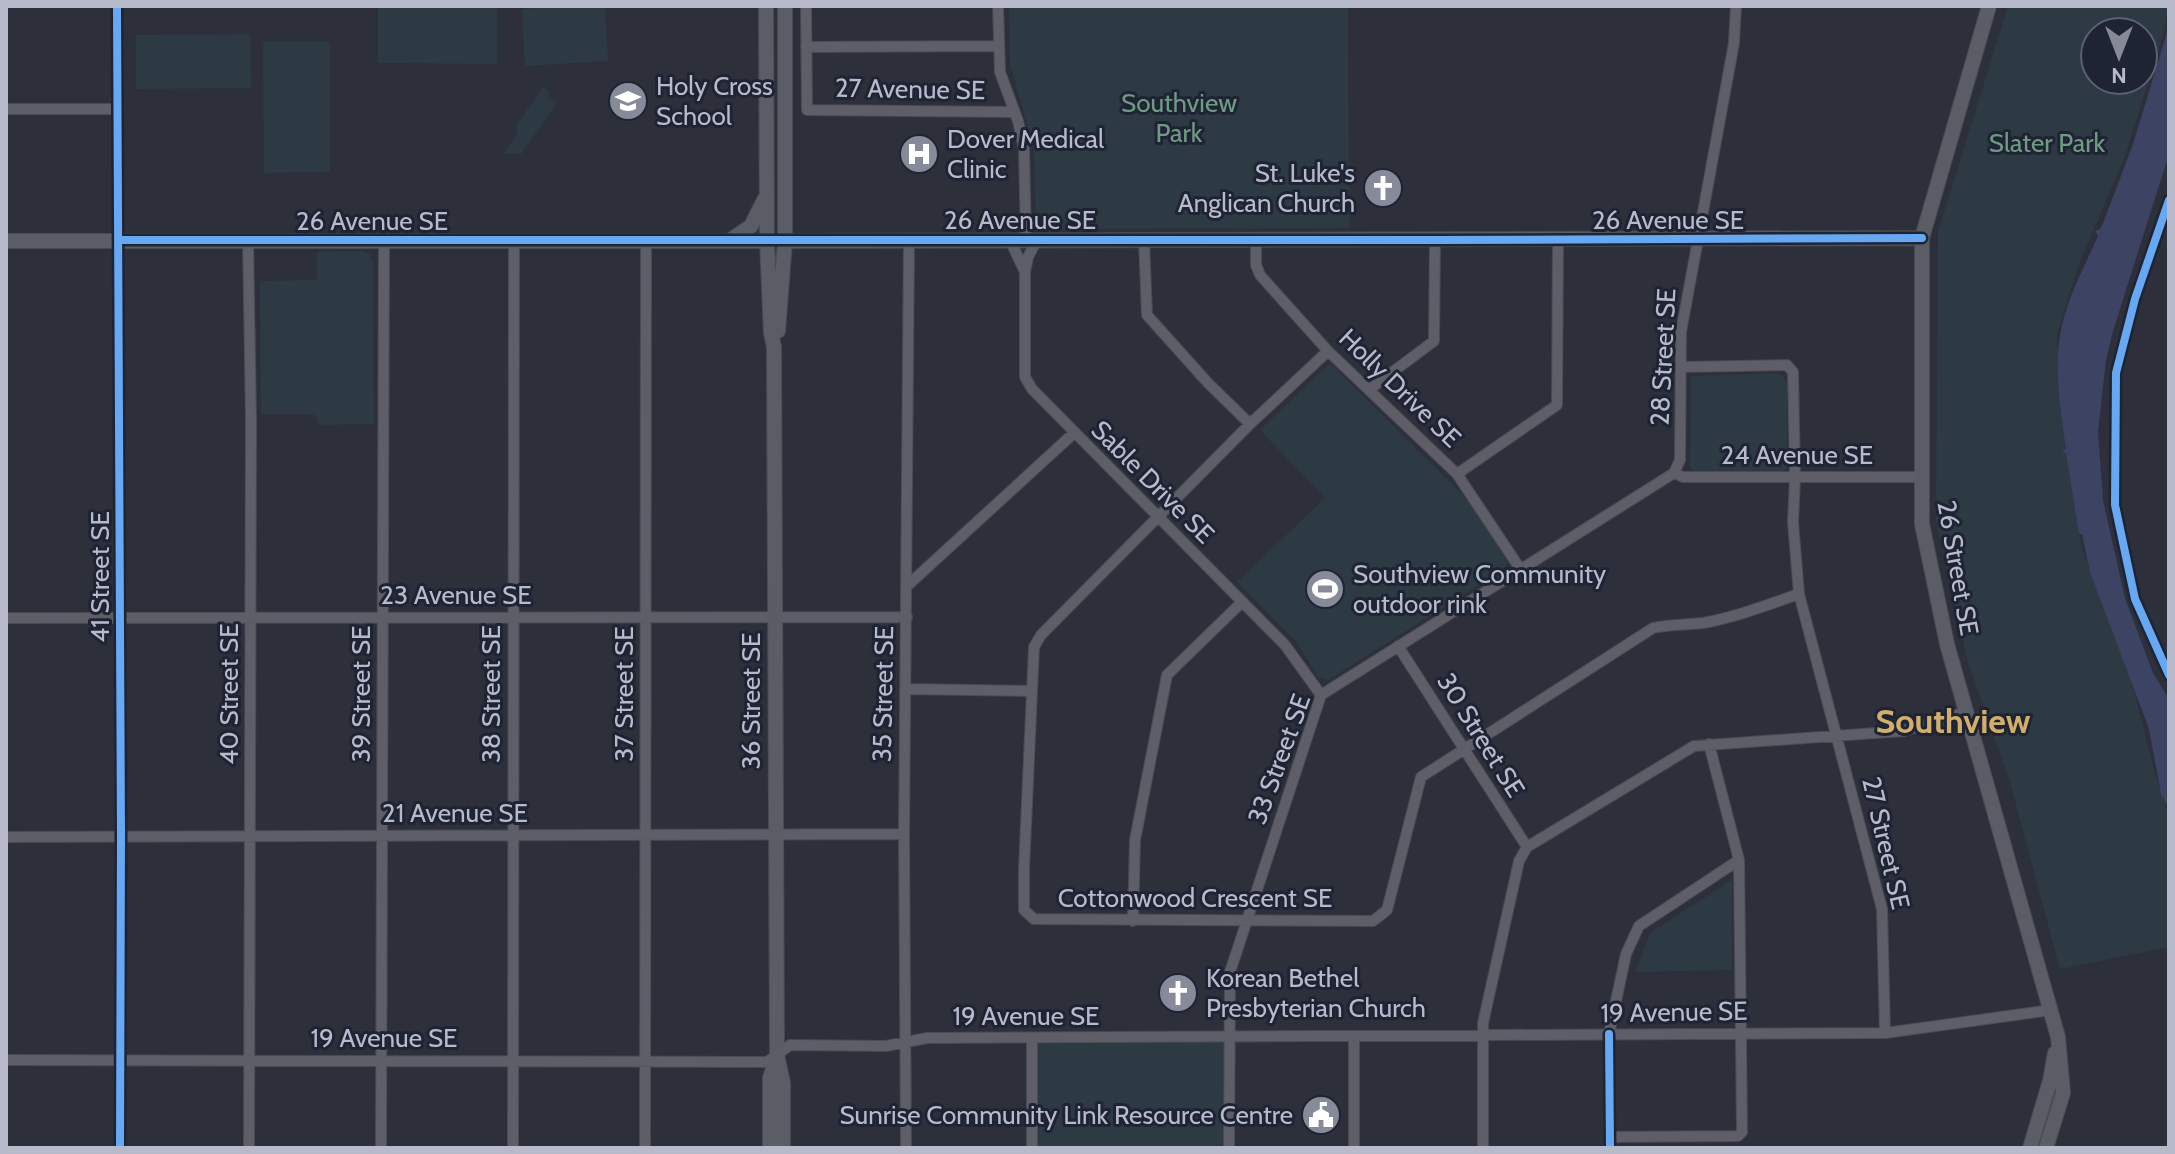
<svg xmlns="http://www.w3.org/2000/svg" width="2175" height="1154" viewBox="0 0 2175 1154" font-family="Cabin,sans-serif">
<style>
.green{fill:#2d3a43;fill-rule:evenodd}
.water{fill:#3c4363}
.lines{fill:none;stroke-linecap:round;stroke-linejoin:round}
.street-casing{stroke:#494b53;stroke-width:12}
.secondary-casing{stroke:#494b53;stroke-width:16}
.street{stroke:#5d5e68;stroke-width:10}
.secondary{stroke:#5b5d66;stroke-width:14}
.cycleway-casing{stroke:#1f2435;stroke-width:13}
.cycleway{stroke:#66a8f1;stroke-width:8}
.labels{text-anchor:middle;stroke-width:6;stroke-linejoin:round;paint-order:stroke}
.poi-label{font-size:26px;fill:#b7baca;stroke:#1f2435;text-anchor:start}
.street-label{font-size:26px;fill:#b7baca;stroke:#1f2435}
.park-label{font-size:26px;fill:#6f9a83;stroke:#1f2435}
.district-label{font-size:34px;font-weight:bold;fill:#d1ae6b;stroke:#1f2435}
</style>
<rect width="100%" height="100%" fill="#2d303a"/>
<path class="green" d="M378,6H497V64L378,63Z
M573,6H605L608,61L525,66L522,9Z
M1009,6H1348L1349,228L1045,229L1036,221L1034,151L1010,63Z
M2008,6H2169L2159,49L2125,156L2077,269L2057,335L2061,411L2081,546L2132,683L2153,766L2169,816V947L2060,969L2010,782L1968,662L1936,521L1938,232ZM2095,32H2143V80H2095Z
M250,34L251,88L136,89V35Z
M330,42V172L264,173L263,42Z
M543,87L550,93L548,97L557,103L521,154H504L518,131L515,127Z
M362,251L369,254L373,262L374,424L319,425L316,416L311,414H261L260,281L317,280V252Z
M1330,363L1471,503L1508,562L1504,569L1328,680L1318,677L1297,642L1237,582L1325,498L1260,430Z
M1780,373L1787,382V469L1781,472H1696L1692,470L1690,463L1691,376Z
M1732,880V970L1635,972L1650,933Z
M1228,1036L1229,1148H1032V1038Z"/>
<path class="water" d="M2169,26V154L2113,331L2106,360L2098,432L2103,500L2125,598L2153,673L2169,699V809L2161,794L2149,729L2090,572L2082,534H2079L2066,453L2062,451L2066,449C2061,412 2054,373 2060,336C2065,301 2084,268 2098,236L2095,231L2100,229L2104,221L2133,144Z"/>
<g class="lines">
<defs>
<path id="street" d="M117,6L121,837L120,1148
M806,6L807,110L1013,112
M998,6L1000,72L1018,121L1024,149L1026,240
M806,47L998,46
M6,109H117
M1256,239V265L1260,275L1328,351L1457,474L1521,570
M1010,240L1024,270
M1037,240L1028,257L1025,272V377L1032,389L1285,645L1321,695
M1144,240L1147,315L1208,383L1250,424
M248,241L251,419L249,1148
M1328,351L1250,424L1041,635L1034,647L1024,869V910L1034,919L1373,921L1387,910L1421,777L1653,628C1670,624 1686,625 1703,623C1736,617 1767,605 1799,594
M1681,367L1787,365L1793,372L1795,478L1793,522L1799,594L1882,909L1885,1033
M1370,389L1434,341L1435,240
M1674,473L1680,460L1681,332L1734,43L1736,6
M1674,473L1683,477H1921
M1457,474L1557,405L1558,239
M907,586L1074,433
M6,618L907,617
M1398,646L1527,847
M905,689L1031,691
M6,837L904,834
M1133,921L1135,840L1167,675L1242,602
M1032,1038V1148
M1354,1038V1148
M6,1060L767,1062L790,1045L886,1046L927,1038L1885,1033L2051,1010
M1610,1137L1738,1136L1742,1132L1739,860L1709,744
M381,1148L384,241
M513,1148L514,241
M645,1148L646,241
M906,1148L904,834L909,241
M1229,1148L1230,972L1321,695L1674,473
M1483,1148V1023L1519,861L1527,847L1694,746L1904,731L1966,712
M1610,1148L1609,1034L1626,954L1639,926L1739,860"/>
<path id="secondary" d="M766,6L767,241L771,333L774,347L777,1055L783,1083V1148
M1989,6L1922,238V524L1947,644L2058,1037L2063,1093L2046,1148
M6,241H767
M729,241L751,226L764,200
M785,241L1922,238
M778,331L785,241V6
M770,1148V1078L776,1059
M2030,1148L2050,1081L2055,1053"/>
</defs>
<use href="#street" class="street-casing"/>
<use href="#secondary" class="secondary-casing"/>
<use href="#street" class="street"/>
<use href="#secondary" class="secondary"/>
<defs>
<path id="cycleway" d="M117,6L121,837L120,1148
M2169,200L2135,299L2116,373L2115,505L2135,599L2169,675
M118,240H1435L1922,238
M1609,1034L1610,1148"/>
</defs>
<use href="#cycleway" class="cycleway-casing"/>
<use href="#cycleway" class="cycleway"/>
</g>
<defs>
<symbol id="school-disc" viewBox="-11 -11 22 22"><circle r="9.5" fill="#878a98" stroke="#1f2435"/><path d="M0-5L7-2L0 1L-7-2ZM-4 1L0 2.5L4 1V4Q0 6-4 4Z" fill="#fff"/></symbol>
<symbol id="hospital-disc" viewBox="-11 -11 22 22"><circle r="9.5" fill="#878a98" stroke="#1f2435"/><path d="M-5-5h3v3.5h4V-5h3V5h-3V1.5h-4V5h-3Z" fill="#fff"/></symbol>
<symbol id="church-disc" viewBox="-11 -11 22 22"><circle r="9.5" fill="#878a98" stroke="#1f2435"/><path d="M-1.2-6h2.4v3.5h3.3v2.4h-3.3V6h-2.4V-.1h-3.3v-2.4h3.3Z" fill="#fff"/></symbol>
<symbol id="stadium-disc" viewBox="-11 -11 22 22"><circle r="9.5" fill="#878a98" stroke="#1f2435"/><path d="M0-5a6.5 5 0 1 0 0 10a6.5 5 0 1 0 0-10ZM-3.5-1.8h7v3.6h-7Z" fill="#fff"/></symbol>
<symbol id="civic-disc" viewBox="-11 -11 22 22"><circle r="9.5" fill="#878a98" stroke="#1f2435"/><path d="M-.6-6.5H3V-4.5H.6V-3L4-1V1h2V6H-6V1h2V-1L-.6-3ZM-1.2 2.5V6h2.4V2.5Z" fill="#fff"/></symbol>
</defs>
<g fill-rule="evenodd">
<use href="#school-disc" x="606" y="79" width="44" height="44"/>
<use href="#hospital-disc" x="897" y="132" width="44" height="44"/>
<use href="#church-disc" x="1361" y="166" width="44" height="44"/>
<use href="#stadium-disc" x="1303" y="567" width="44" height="44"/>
<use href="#church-disc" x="1156" y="971" width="44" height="44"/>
<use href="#civic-disc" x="1299" y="1093" width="44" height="44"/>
</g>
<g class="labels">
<g class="poi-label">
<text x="656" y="95">Holy Cross<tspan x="656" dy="30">School</tspan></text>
<text x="947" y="148">Dover Medical<tspan x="947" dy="30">Clinic</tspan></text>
<text x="1355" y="182" text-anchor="end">St. Luke's<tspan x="1355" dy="30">Anglican Church</tspan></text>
<text x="1353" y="583">Southview Community<tspan x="1353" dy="30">outdoor rink</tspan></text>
<text x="1206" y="987">Korean Bethel<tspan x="1206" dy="30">Presbyterian Church</tspan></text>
<text x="1293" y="1124" text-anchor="end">Sunrise Community Link Resource Centre</text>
</g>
<g class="street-label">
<text transform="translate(910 89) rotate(1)" y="9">27 Avenue SE</text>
<text x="1020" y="229">26 Avenue SE</text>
<text x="1668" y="229">26 Avenue SE</text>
<text x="372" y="230">26 Avenue SE</text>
<text transform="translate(1663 357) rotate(-87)" y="9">28 Street SE</text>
<text transform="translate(1400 388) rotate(44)" y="9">Holly Drive SE</text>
<text x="1797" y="464">24 Avenue SE</text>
<text transform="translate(1153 482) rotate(45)" y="9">Sable Drive SE</text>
<text transform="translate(1958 568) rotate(80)" y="9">26 Street SE</text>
<text transform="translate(100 577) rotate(-90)" y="9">41 Street SE</text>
<text x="456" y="604">23 Avenue SE</text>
<text transform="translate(229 694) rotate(-90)" y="9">40 Street SE</text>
<text transform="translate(361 694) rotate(-90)" y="9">39 Street SE</text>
<text transform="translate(491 694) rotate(-90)" y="9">38 Street SE</text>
<text transform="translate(624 694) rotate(-90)" y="9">37 Street SE</text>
<text transform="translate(883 694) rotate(-89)" y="9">35 Street SE</text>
<text transform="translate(751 701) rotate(-90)" y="9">36 Street SE</text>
<text transform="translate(1481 735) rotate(58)" y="9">30 Street SE</text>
<text transform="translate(1279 759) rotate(-70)" y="9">33 Street SE</text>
<text x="455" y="822">21 Avenue SE</text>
<text transform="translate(1886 843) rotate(77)" y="9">27 Street SE</text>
<text x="1195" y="907">Cottonwood Crescent SE</text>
<text transform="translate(1674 1012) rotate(-1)" y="9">19 Avenue SE</text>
<text x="1026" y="1025">19 Avenue SE</text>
<text x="384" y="1047">19 Avenue SE</text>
</g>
<g class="park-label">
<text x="1179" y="112">Southview<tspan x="1179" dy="30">Park</tspan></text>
<text x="2047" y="152">Slater Park</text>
</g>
<g class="district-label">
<text x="1953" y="733">Southview</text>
</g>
</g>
<rect width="2175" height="1154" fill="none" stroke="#b7baca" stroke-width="16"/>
<g transform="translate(2119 56) rotate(180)"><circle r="38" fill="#1f2435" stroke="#5c6071" stroke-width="2"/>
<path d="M0-6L14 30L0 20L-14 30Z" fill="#878a98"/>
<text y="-12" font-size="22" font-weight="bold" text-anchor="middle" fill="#b7baca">N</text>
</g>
</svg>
